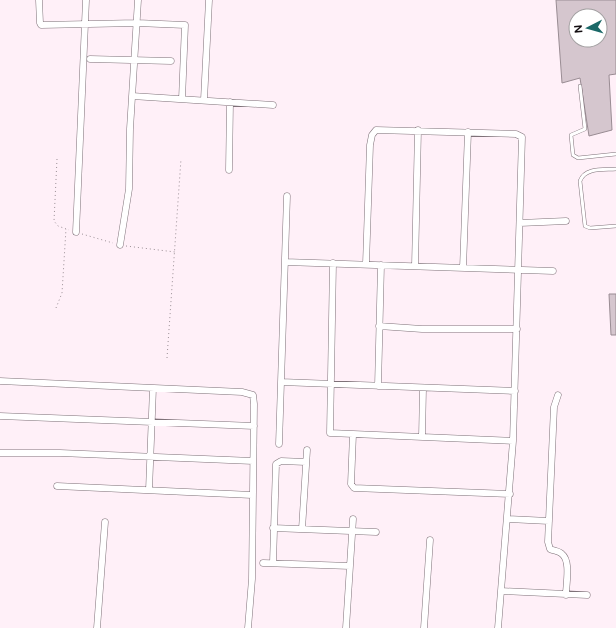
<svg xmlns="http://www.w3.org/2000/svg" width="616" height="628" viewBox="0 0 616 628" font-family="Figtree,sans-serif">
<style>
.building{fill:#d5c6ce;stroke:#998c93;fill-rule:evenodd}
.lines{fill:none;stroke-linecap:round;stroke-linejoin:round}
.lane-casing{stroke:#7e7178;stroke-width:4}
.street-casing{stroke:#7e7178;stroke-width:7}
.path{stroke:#9a8f95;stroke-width:1;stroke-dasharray:1 3;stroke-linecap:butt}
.lane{stroke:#fff;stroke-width:3}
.street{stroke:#fff;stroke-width:6}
</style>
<rect width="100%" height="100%" fill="#fff0f8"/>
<path class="building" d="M556,0H616V74L609,75L612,130L589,136L580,78L562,83ZM576,16H600V40H576Z
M609,294H616V335H611Z"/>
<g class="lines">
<defs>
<path id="lane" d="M580,86L585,129L571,135L573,155L578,158L616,154
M616,169C604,170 585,167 580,181L585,226L590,228L616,226"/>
<path id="street" d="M39,0L40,23L41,25L137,23L185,25L182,99
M90,59L171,61
M132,96L273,105
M204,100L209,0
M229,170L230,102
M520,223L566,221
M76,232L86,0
M120,245L129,189L130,129L138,0
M285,262L553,271
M333,263L330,433L513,441
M366,264L370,145L372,135L376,130L516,134L522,137L513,441L498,628
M415,266L418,130
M463,268L468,132
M379,326L422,329H517
M0,381L242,392L253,395L254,404L252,579L248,628
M281,382L515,391
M378,386L381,265
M558,395L554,407L548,542L550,549C554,551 559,551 562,554C571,561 566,584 566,595
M0,416L254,426
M353,434L351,484L354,488L510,494
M422,437L423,388
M279,444L287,196
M0,453H60L253,461
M57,486L252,495
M149,490L153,388
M508,519L549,521
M273,528L376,532
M302,529L307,450
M263,563L350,566
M273,563L276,464L281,461L306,462
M501,591L587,595
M97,628L105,522
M346,628L353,519
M424,628L430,540"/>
</defs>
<use href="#lane" class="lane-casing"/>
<use href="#street" class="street-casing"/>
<path class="path" d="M57,159L54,221L58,226L69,230
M82,234L113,243
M126,246L175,252
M56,308L62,293L66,229
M167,358L181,159"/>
<use href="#lane" class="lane"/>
<use href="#street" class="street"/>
</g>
<g transform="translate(588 28) rotate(264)"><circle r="19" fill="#ffffff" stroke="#a19fa0"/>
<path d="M0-3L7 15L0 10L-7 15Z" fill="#1a6867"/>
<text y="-6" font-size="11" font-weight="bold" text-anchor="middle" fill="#130e11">N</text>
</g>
</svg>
